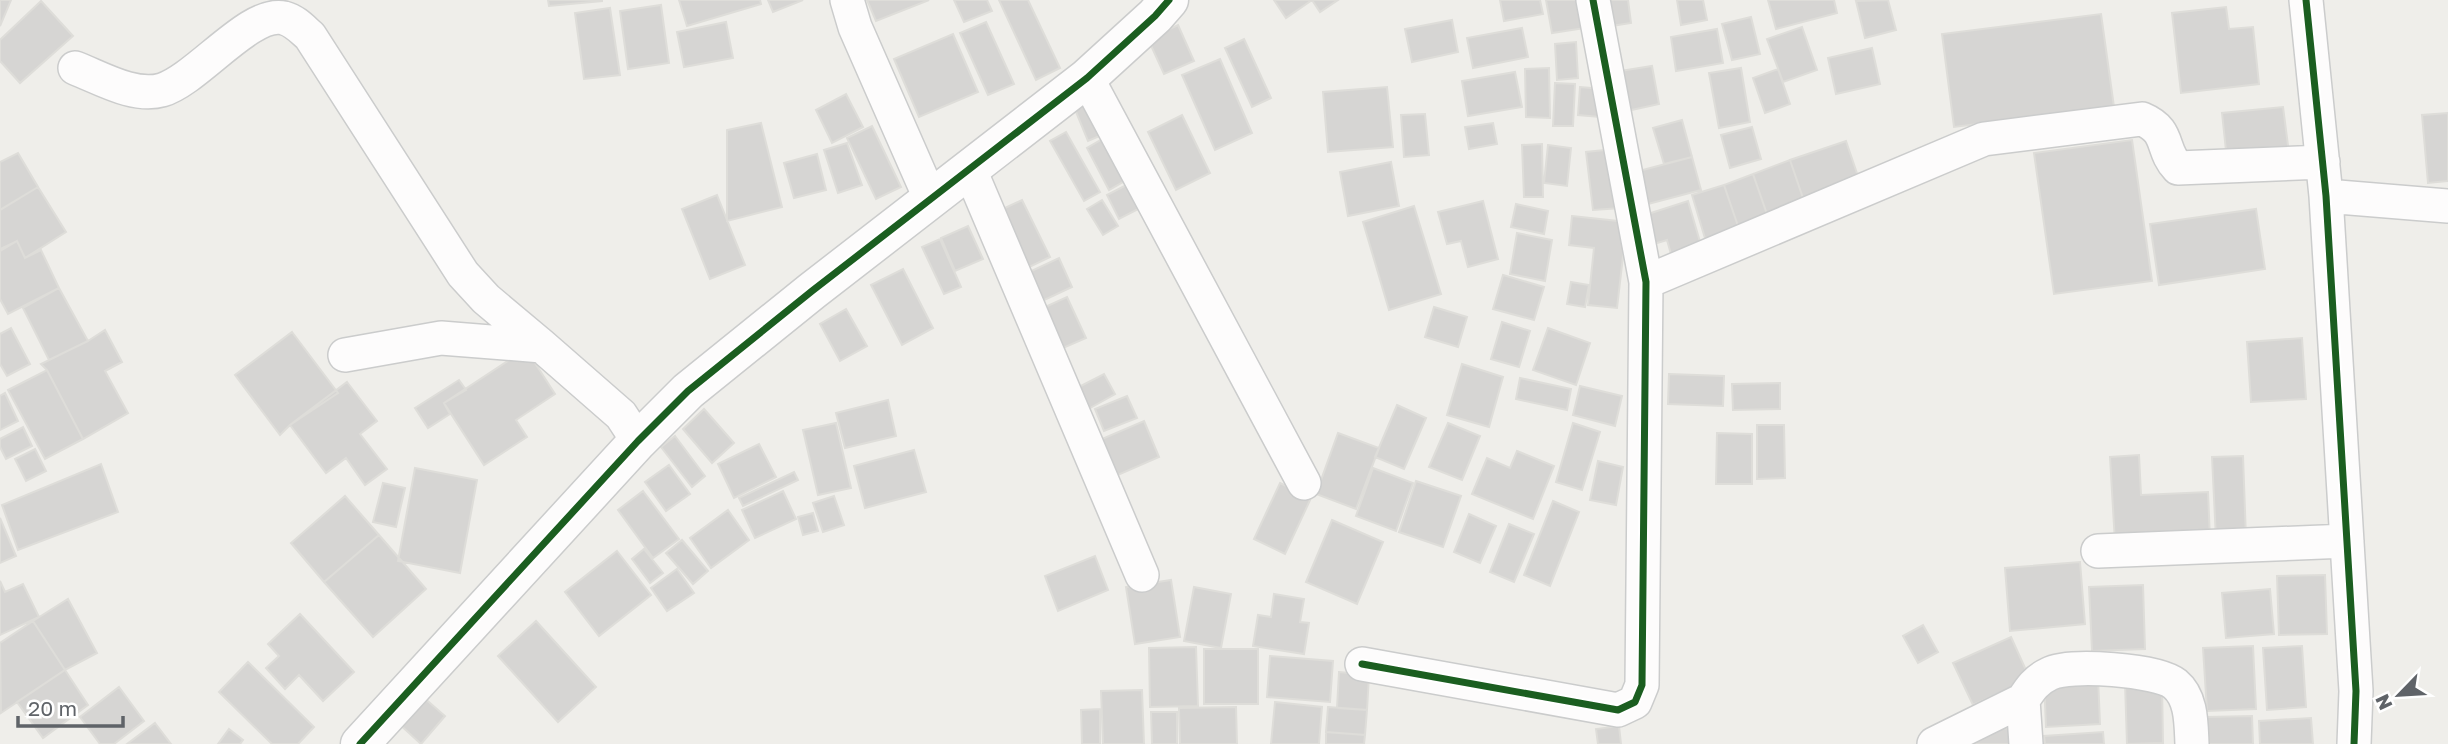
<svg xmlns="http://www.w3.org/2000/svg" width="2448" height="744" viewBox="0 0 2448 744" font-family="'Golos Text',sans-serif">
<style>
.building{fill:#d6d5d3;stroke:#deddd9;stroke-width:2}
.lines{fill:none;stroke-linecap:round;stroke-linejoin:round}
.minor-casing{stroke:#cbcccc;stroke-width:36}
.tertiary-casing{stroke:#cbcccc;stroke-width:41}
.minor{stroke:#fdfcfc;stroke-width:33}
.tertiary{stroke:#fdfcfc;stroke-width:38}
.cycleway-casing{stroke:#fff;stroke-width:11}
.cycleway{stroke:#1b5e20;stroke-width:7}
</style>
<rect width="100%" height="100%" fill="#efeeea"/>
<path class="building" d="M0,0H11L0,26Z
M548,0H602V1L549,6Z
M679,0H760L761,4L687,26Z
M768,0H803L773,12Z
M867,0H929L876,21Z
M954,0H987L992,11L964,22Z
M999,0H1028L1060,68L1036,80Z
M1274,0H1312L1286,18Z
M1312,0H1338L1320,12Z
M1500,0H1540L1543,14L1504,21Z
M1546,0H1580L1585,28L1552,33Z
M1602,0H1628L1631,23L1605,27Z
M1677,0H1703L1707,20L1681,25Z
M1768,0H1834L1837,13L1776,29Z
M1888,0L1896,30L1865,38L1856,1Z
M41,1L73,36L20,83L0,61V40Z
M661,5L669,63L628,69L620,11Z
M2226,7L2229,29L2253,27L2259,84L2181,93L2172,13Z
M610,8L620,75L584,79L575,13Z
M2101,14L2114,107L1954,127L1942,34Z
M1751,17L1760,54L1732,60L1722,24Z
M1452,20L1458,52L1412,62L1405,29Z
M726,22L733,58L684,67L677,32Z
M986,22L1014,84L988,95L960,33Z
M1178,25L1194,61L1164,74L1148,39Z
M1802,27L1817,70L1783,82L1767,39Z
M1522,28L1528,57L1473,68L1467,38Z
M1717,29L1723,63L1676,71L1671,37Z
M953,34L978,92L919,117L894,59Z
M1244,39L1271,98L1252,107L1225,48Z
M1576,42L1578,78L1557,80L1555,44Z
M1872,48L1880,84L1836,94L1828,58Z
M1220,59L1252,133L1215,150L1182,75Z
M1652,66L1659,104L1627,111L1620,71Z
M1549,68L1550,118L1526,117L1525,69Z
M1741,68L1750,122L1719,128L1709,73Z
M1778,69L1790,104L1765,113L1753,78Z
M1515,72L1522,107L1468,116L1462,81Z
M1555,83L1575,84L1573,126H1553Z
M1387,87L1393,147L1328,152L1323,92Z
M1580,87L1602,89L1600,117L1578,115Z
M846,94L863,127L832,143L816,110Z
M1089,101L1102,135L1088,141L1074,107Z
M2283,107L2289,153L2227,160L2222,113Z
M2448,113V181L2428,183L2422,115Z
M1425,114L1429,155L1404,157L1401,115Z
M1182,115L1210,173L1176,190L1148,132Z
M1682,120L1692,157L1664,164L1653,128Z
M761,123L782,207L727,221V130Z
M1493,123L1497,144L1469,149L1465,127Z
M872,126L901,187L876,199L847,138Z
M1752,127L1761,159L1730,168L1721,135Z
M1066,132L1100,192L1084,201L1050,141Z
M1106,137L1128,179L1109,190L1087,148Z
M2132,140L2152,281L2054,294L2034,153Z
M1846,141L1861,185L1805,204L1790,160Z
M847,143L862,185L838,193L824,150Z
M1542,144L1543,197H1524L1522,145Z
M1548,145L1571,148L1567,186L1544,183Z
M1614,149L1621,208L1593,210L1586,152Z
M18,153L38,187L0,210V162Z
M817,154L826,190L794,198L784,163Z
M1692,157L1701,190L1648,204L1639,171Z
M1790,160L1805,204L1768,217L1753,174Z
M1391,162L1399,206L1348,216L1340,172Z
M1753,174L1768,217L1738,226L1724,185Z
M1132,182L1144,206L1119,219L1107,195Z
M1724,185L1738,226L1707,245L1692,195Z
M38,187L66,232L25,258L17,241L0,251V210Z
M717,195L745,265L710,279L682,209Z
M1022,200L1050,257L1019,272L992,214Z
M1102,200L1118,226L1103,235L1087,209Z
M1483,201L1498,259L1468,267L1461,241L1447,244L1438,212Z
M1688,201L1703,252L1673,261L1667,240L1654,244L1645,215Z
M1516,204L1548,211L1544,234L1511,227Z
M1414,206L1441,294L1389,310L1363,222Z
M2256,209L2265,269L2159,285L2150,224Z
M1572,216L1627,222L1617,308L1588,305L1594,248L1569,245Z
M968,226L983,259L955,271L941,238Z
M1517,233L1552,240L1545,281L1510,274Z
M940,239L961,287L944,294L922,247Z
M17,241L25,258L41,250L59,288L8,314L0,299V249Z
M1059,258L1072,287L1038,303L1025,274Z
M903,269L933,328L902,345L871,285Z
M1503,275L1544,287L1534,320L1493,309Z
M1571,282L1589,285L1585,307L1567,304Z
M59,288L88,341L49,360L23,308Z
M1067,297L1086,338L1063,348L1043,308Z
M1434,307L1467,317L1458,347L1425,337Z
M846,309L867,346L840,361L820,324Z
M1502,322L1530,331L1519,367L1491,359Z
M11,328L30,364L7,376L0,364V334Z
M1548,328L1590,343L1576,385L1533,370Z
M105,330L122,362L105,371L128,413L83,439L47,370L41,364L88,341Z
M292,332L338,393L290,425L280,435L235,375Z
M2302,338L2306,399L2251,402L2247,342Z
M526,349L555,394L516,420L527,437L484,465L444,403Z
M1462,364L1503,377L1489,427L1447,415Z
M47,370L83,439L45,459L8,390Z
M1104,374L1115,394L1083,412L1071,391Z
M1669,374L1724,376L1723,406L1668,404Z
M1520,378L1571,389L1567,410L1516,399Z
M459,380L466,390L444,403L450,414L428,428L415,408Z
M347,382L377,421L360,434L387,469L365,485L346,458L326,473L290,425Z
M1780,383V409L1733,410L1732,384Z
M1580,386L1622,396L1615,426L1573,415Z
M5,393L18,421L0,430V396Z
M1127,396L1137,418L1104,431L1095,409Z
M888,400L896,436L845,448L836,413Z
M1397,405L1426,418L1404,469L1375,457Z
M704,409L734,443L712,463L683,429Z
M1144,421L1159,457L1111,478L1095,442Z
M836,423L851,488L818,495L803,430Z
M1448,423L1480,436L1462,480L1429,467Z
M1573,423L1600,432L1582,490L1556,482Z
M1757,425H1784L1785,478L1757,479Z
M23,427L32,446L6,459L0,447V439Z
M1338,433L1379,448L1356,509L1316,494Z
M1717,433L1752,434V484H1716Z
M675,436L705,476L692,487L661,447Z
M759,444L776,477L734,498L718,464Z
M35,449L46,471L26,481L15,459Z
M914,450L926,492L865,508L854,466Z
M1517,451L1554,466L1533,519L1472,494L1487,458L1510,468Z
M2139,455L2141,495L2208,492L2210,539L2115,543L2110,457Z
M2243,456L2246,538L2216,539L2212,457Z
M1598,461L1623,467L1616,505L1590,500Z
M101,464L118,512L18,550L2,505Z
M669,465L690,494L666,511L645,482Z
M415,468L477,480L460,573L398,561Z
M1373,468L1413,483L1396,531L1356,516Z
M794,472L798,480L743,506L739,498Z
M1416,481L1461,496L1443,547L1399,532Z
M383,483L405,488L396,527L373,522Z
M1280,483L1311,498L1285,554L1254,539Z
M643,491L679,539L653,558L618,510Z
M783,491L796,519L755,538L742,510Z
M345,496L379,535L324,582L291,543Z
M834,496L844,525L823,532L813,503Z
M1553,501L1579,512L1550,586L1524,575Z
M728,510L749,540L711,568L690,538Z
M813,513L818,531L803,535L798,517Z
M1469,514L1496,526L1480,563L1454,552Z
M0,518L16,556L0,563Z
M1332,520L1383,542L1357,604L1306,582Z
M1509,524L1534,534L1514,582L1490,572Z
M379,535L426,589L373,637L324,582Z
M682,540L708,571L693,584L666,553Z
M644,549L663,573L650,583L632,559Z
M617,551L651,595L599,636L565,592Z
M1095,556L1108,590L1058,611L1045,576Z
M2080,562L2085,624L2010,631L2005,568Z
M677,569L694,593L667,611L651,588Z
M2325,575L2327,634L2279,635L2277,576Z
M1171,580L1180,637L1135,644L1126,587Z
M0,581L5,592L23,584L39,617L0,635Z
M2143,585L2145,649L2092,651L2089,587Z
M1194,587L1231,594L1221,648L1184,641Z
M2270,589L2274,634L2226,638L2222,593Z
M1274,594L1304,599L1300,622L1309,623L1304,654L1253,646L1258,615L1271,617Z
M68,599L97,653L65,670L33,621Z
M300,614L354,672L323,701L299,675L285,689L266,668L279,656L268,644Z
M33,621L65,670L1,713L0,643Z
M536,621L596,687L558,722L498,656Z
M1923,625L1938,652L1918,663L1903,636Z
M2011,637L2030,679L1973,705L1953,663Z
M2253,646L2256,709L2207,711L2203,648Z
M2302,646L2306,707L2267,710L2263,648Z
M1196,647L1198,706L1150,707L1149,648Z
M1204,649H1258V704H1204Z
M1270,656L1333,661L1330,702L1267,697Z
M248,662L314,727L298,744H272L219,692Z
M65,670L88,705L43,738L17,702Z
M1339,672L1369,675L1367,710L1337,708Z
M2098,677L2100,724L2046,727L2044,680Z
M2125,683H2162L2163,743L2127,744Z
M119,687L144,721L114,744H100L80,717Z
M1142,690L1144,744H1103L1101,691Z
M422,696L445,716L421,744L398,723Z
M1275,702L1322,707L1319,744H1271Z
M1236,707L1237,744H1180L1179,708Z
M1328,707L1367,710L1365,735L1326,732Z
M1100,709V744H1082L1081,710Z
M1151,712H1177V744H1152Z
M2252,716L2253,744H2207V717Z
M2311,718L2313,744H2260L2259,721Z
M155,723L171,744H127Z
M1619,726L1621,744H1598L1596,729Z
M2013,728L2014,744H1967V729Z
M229,729L243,740L240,744H218Z
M1326,732L1365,735L1364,744H1326Z
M2103,732L2104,744H2045L2044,736Z"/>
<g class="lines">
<defs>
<path id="minor" d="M847,0L855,27L931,200
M2306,0L2326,196L2356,691L2354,744
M75,68C101,78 134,98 162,90C198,79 250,10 284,18C295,21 302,29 310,36L463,274L486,299L542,346
M1087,78L1304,483
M970,170L1142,575
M2326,196L2448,206
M1646,282L1984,139L2142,119C2171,131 2160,149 2178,168L2323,162
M345,355L441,338L542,346L621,415L638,441
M2098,551L2347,541
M1362,664L1618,710L1635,702L1642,685L1646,282L1593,0
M2023,700C2030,689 2036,680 2049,674C2069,663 2158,670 2175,684C2192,698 2191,724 2192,744
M1934,744L2023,700L2026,744"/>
<path id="tertiary" d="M360,744L638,441L688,391L812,291L1087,78L1155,16L1169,0"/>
</defs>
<use href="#minor" class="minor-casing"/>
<use href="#tertiary" class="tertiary-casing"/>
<use href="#minor" class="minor"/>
<use href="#tertiary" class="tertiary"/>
<defs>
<path id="cycleway" d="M2306,0L2326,196L2356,691L2354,744
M1362,664L1618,710L1635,702L1642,685L1646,282L1593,0
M360,744L638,441L688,391L812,291L1087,78L1155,16L1169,0"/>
</defs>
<use href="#cycleway" class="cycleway-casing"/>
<use href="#cycleway" class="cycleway"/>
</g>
<g transform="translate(2399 695) rotate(245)" stroke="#ffffff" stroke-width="5" paint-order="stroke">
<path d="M0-5L12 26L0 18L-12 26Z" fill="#5f6368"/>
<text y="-10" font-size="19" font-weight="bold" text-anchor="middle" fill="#5f6368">N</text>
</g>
<path d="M18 716v10h105v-10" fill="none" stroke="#5f6368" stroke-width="3.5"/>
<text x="28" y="716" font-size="21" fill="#5f6368" stroke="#ffffff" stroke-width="5" paint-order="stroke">20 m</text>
</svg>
